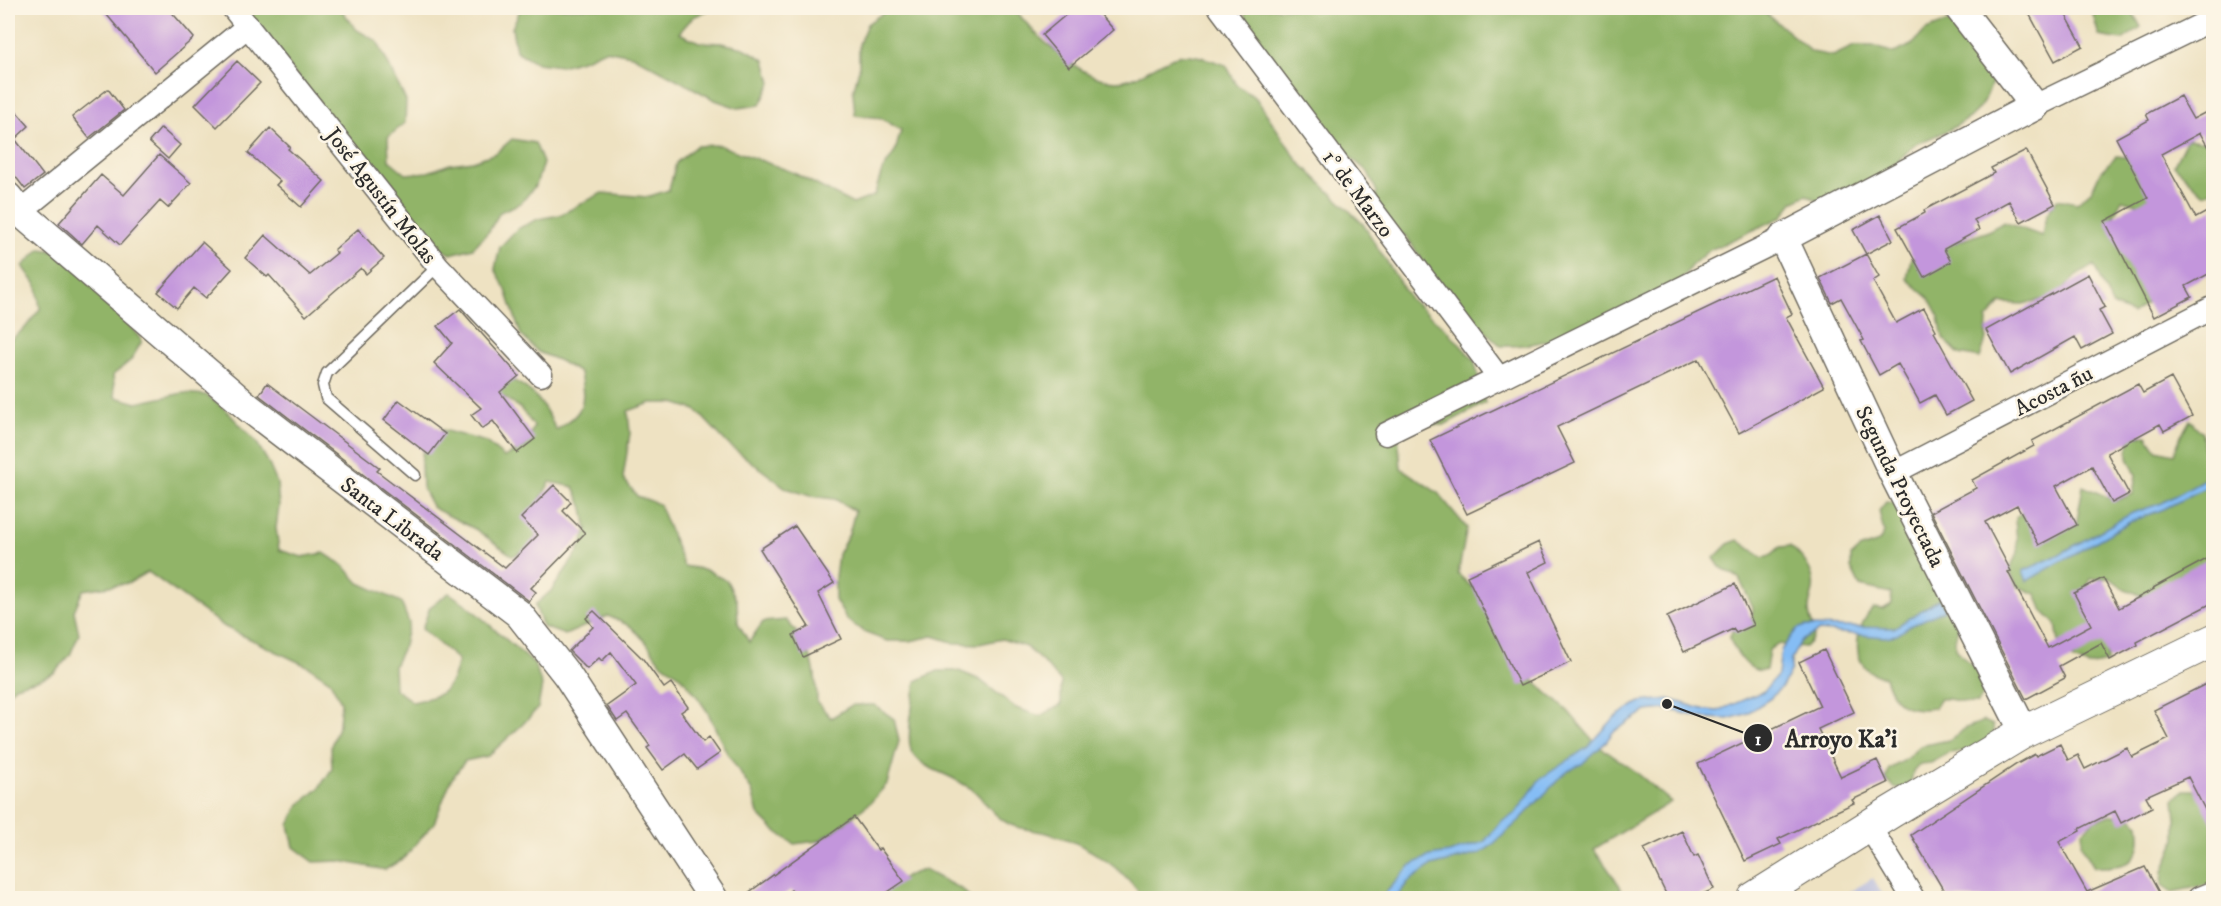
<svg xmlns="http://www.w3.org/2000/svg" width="2221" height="906" viewBox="0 0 2221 906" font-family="'IM FELL DW Pica',serif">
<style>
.industrial{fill:#bfc2dd}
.forest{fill:#91b468;stroke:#5e704a;stroke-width:1.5}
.water{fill:#85bdf5;stroke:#587490;stroke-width:1.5}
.building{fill:#c396dc}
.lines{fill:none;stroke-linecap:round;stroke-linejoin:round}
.service-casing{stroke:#6f6b60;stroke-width:13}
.minor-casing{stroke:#6f6b60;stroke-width:25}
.tertiary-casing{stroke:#6f6b60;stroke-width:31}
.secondary-casing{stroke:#6f6b60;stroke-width:34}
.service{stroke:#fff;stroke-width:10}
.minor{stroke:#fff;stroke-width:22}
.tertiary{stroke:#fff;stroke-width:28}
.secondary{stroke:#fff;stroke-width:32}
.labels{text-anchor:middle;stroke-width:5;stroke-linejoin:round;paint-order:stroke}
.street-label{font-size:22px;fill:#2b2b2b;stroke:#fcf5e5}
.leader{fill:none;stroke:#2b2b2b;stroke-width:2}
.callout-dot{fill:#2b2b2b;stroke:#fcf5e5;stroke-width:2}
.mark-label{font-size:18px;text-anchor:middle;font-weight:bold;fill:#fff}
.callout-label{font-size:24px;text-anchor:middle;font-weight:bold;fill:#2b2b2b;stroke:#fcf5e5;stroke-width:5;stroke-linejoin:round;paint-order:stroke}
</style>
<rect width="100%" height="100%" fill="#fcf5e5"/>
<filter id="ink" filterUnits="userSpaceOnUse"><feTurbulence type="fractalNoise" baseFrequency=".0167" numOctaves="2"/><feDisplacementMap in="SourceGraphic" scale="12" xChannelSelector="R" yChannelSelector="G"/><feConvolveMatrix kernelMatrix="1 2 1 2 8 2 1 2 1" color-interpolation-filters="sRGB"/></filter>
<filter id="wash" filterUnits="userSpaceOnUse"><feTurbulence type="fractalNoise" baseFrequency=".008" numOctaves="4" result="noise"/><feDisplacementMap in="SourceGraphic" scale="24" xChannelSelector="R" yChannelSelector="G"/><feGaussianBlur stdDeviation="1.35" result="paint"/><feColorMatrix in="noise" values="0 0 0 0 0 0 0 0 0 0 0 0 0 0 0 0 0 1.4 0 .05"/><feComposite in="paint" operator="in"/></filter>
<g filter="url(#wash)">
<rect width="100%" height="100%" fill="#eee2c2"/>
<path class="industrial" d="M1873,878L1885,898H1839Z"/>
<path class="forest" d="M242,8H340L357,30L377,41L406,101L405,123L388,137L389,160L406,174L428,172L450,164L473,161L496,153L512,139L535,143L543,163L536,185L521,203L500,212L489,231L473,248L451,254L431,243Z
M521,8H713L693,17L679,33L699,42L721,43L744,48L765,60L771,83L760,105L738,108L715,100L632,55L605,50L585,59L561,66L537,63L516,51L512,28Z
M890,8H1014C1034,35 1081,81 1117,81C1140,81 1159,59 1181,55C1195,53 1213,61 1226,65L1237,85L1256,98L1298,161L1363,224L1410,299L1445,328L1474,360L1485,403L1444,425L1397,424L1401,468L1438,493L1467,528L1458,574L1490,604L1519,639L1535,682L1568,711L1597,745L1635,771L1671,802L1594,849L1620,886L1622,898H1142C1127,870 1084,843 1054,835C1039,830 1024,831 1009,824C993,816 985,800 972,789C967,786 961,783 956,780C941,771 920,768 911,750C906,737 914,696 916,681L938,671H959L980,680L1016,708L1040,716L1061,705V682L1046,665L1026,647L1002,639L979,644L955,643L933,636L910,641H887L866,633L847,620L835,600V577L838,554L849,534L855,511L835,499L810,496L786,488L729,445L696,410L674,403H651L628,411L630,433L623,478L637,496L659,504L684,566L707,570L727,581L737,601L738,623L749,642L763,622L786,620C812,647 816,665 817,702L831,718L852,705H874L894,719L899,741L887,784L871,802L836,830L818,841L794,844L774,830L758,814L752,791L727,753L707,711L694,692L679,675L660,662L646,642L630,626L608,616L565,635L543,627L535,605L552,590L578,552L587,530L583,508L574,487L550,482L539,501L534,545L513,556L475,529L433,508L422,487L421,464L424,441L443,430L486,442L504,457L525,447L534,426L520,408L499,394L491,372C527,383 541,396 556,430C584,413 586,405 580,373L560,361L538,352L521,335L506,290L495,269L500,247L517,229L538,219L560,215L602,193L647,197L669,190L676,163L696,146L719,145L792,172L853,204L874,196L882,171L895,152L901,130L881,118L855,115L853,92L859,69V44L867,24Z
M1242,8H1763L1766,13L1812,52L1833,56L1854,46H1873L1894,53L1912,45L1926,30L1948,22L1966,29L1994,59L1992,83L1983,104L1969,118L1951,129L1914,145L1882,178L1834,210L1807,195L1794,201L1782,217L1708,251L1691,266L1679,283C1624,309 1564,348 1501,346L1471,318L1454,307L1406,236L1386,229L1373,212L1377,192L1368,172L1332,142L1249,30L1244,10Z
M2091,8H2130L2141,27L2122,40L2099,36Z
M2187,139L2207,142L2213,148V191L2204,194L2174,165Z
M2116,156L2136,158L2155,191L2142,205L2122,200L2113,217L2148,302L2132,314L2112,305L2094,265L2076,276L2062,290L2044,299L2023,304L2001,303L1987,319L1986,339L1980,358L1959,354L1943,338L1939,317L1929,298L1907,279L1911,258L1931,257L1948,245L1986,232L2004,222L2042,236L2046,216L2057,199L2077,203L2092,190L2101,171Z
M40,249L63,252L128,323L142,341L131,360L113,375L115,397L137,403L183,393L206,395L225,409L257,443L268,462L277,483L279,506L276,528L279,550L302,557L324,553L344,566L359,583L401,602L409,623L404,645L394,666L395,689L413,702C444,695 451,692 458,660L422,629L430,607L449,593L467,605L534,664L542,685L538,708L522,725L488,756L465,761L451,780L434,823L404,858L385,870L340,861L314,862L294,847L289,825L299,805L319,788L332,769L331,746L339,724L341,702L330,681L311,668L225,627L148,572L129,583L83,590L74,611L79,634L70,655L54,673L37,680L15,686L8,694V342L25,328L40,309L37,286L23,266Z
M2190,420L2202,433L2204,451L2213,466V575C2187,569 2178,568 2163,593L2144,596L2125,589L2110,578L2091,579L2082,596L2107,644V662L2088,666L2071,659L2059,643L2056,624L2043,611L2036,594L2017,586L2009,569L2018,553L2015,519L2028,506L2076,526L2083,486L2116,501L2133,494L2136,475L2128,457L2129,437L2147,435L2156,450L2174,454L2181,436Z
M1886,502L1897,503L1960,623C1958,629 1955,636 1955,642C1956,664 2001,669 1978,703C1964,705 1953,697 1939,699L1934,708C1905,712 1893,704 1885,677C1848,671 1853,629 1873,608L1883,609L1892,604L1891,593L1860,586L1851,568V556L1859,549L1879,542L1884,533L1879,511Z
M1738,540L1763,558L1772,554L1780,547L1790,546C1803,557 1816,572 1813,590C1812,596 1809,602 1809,609C1808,626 1823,631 1805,647L1777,644L1769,650L1766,670C1763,670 1759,671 1756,670C1744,666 1734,648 1729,638L1734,628L1752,618L1753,608L1739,578L1720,567L1714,558L1728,544Z
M1984,721L1993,725L1994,735L1969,751L1949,753L1931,763L1920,764L1913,772L1911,782L1903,789L1893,787L1886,779L1889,769L1905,760L1920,746L1949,740L1966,728Z
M2185,790H2195L2213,802V884L2172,892L2162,885L2163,871L2176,839V819L2174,799Z
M2111,815H2129L2139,824C2145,862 2128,868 2094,867L2081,845L2083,831L2094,821Z
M924,870L963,890L970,898H880C892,882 905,875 924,870Z"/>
<path class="water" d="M2213,474L2212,484L2164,509L2130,522L2027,581L2023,571L2058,555L2132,513L2162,503Z
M1939,599L1945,610L1910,626L1897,635L1884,637L1819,631L1801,641L1791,659V670L1783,685L1771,698L1746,714L1728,719L1704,718L1666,709L1646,711L1613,732L1605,743L1582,764L1568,771L1557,781L1520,820L1491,846L1479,854L1431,866L1408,882L1396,898H1381L1411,865L1430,856L1449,853L1484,842L1501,821L1515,814L1540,779L1588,747L1615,717L1640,702L1669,699L1706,710L1718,711L1764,691L1778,675L1781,650L1797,629L1806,626L1894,628Z"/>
<g id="blocks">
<path class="building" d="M101,8H168L194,38L155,72Z
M1074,8H1094L1113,30L1069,67L1042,35Z
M2026,8H2062L2083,46L2055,61Z
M237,61L260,83L217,127L195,105Z
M108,89L124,110L89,138L72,117Z
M2180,96L2193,119L2214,108V158L2200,133L2161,154L2196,218L2214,208V271L2186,286L2192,297L2154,317L2105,221L2148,198L2116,138L2149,120L2146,114Z
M8,102L29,126L15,139L43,175L25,189L8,167Z
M161,128L180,145L168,159L149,142Z
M270,128L290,147L288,149L324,181L301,207L276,185L280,181L248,153Z
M2026,150L2055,204L2021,222L2009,201L1974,220L1979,230L1944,249L1951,262L1924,277L1897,228L1925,213L1924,210L1994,173L1991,168Z
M159,155L191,183L168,208L160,201L120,245L98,225L82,244L59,223L101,175L124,195Z
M1880,215L1893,240L1866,254L1853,230Z
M358,229L384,258L366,274L361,268L306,316L269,275L267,277L245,258L265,235L310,275L337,253L334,250Z
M202,242L232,269L206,298L194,288L177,308L158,292Z
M1866,254L1879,277L1873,281L1896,323L1924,308L1936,330L1934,332L1972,401L1946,415L1935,395L1920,403L1898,364L1879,375L1861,341L1864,340L1841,298L1832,303L1820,278Z
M2088,274L2105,307L2099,310L2112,334L2082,350L2075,337L2010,374L1986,330Z
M1774,276L1792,314L1786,317L1824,387L1739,433L1699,359L1557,427L1575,463L1467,514L1430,440Z
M460,309L519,376L500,392L535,439L517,453L493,421L482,429L471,415L481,408L434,363L452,343L438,326Z
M2171,378L2192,416L2164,431L2160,424L2107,453L2129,494L2112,503L2092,466L2056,486L2077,525L2039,545L2017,505L1985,522L2011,571L2008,572L2048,648L2091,625L2074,593L2103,578L2119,608L2154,589L2153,588L2214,555V602L2137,642L2138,645L2110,660L2101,643L2059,666L2065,678L2026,699L1931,512L1976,488L1972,480L2034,446L2032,441L2138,384L2143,393Z
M267,383L380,468L377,471L505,568L538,535L521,518L554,485L571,502L563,511L585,533L531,588L536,592L529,601L259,395Z
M399,400L445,434L429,455L384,420Z
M795,526L834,583L818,593L841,639L803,657L793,635L809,627L760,549Z
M1539,542L1548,562L1528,572L1571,662L1520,686L1467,576Z
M1735,584L1754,625L1736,633L1733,629L1684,652L1667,617Z
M594,611L643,659L664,688L671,683L688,707L681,712L703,742L709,737L720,753L697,769L685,754L663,770L647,748L650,746L627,714L617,721L607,706L636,685L611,652L602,661L599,658L587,669L569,651L593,627L586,618Z
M1824,650L1854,712L1818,729L1841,777L1877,760L1888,783L1852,800L1854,803L1778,839L1781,844L1745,861L1698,764L1820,706L1799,662Z
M2214,680V827L2188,777L2146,796L2152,807L2121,823L2115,811L2079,829L2080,831L2059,842L2087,892L2145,867L2162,898H1948L1911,835L2017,764L2035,754L2036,756L2060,744L2068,760L2078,755L2085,769L2127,748L2132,757L2169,739L2154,710Z
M854,817L878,850L880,848L904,881L879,898H798L791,890L779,898H741Z
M1682,831L1694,857L1698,855L1714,889L1694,898H1668L1644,849Z"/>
</g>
</g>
<g filter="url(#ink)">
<use href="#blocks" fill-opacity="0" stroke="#6f6b60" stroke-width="1.5"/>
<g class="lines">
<defs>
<path id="service" d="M415,475L326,398L323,385L327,373L438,266"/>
<path id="minor" d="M233,8L438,266L541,375
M1220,8L1499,378
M2035,106L2207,22
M20,212L248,26
M1386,434L1783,238
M1893,473L2214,307
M1869,826L1913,898
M2199,898L2214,892"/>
<path id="tertiary" d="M1959,8L2035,106L1783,238L1893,473L2024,732
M8,197L20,212L249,408L519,614L567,675L713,898"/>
<path id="secondary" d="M1754,898L1891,812L2024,732L2214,640"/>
</defs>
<use href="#service" class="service-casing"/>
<use href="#minor" class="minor-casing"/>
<use href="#tertiary" class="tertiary-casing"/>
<use href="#secondary" class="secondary-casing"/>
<use href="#service" class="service"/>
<use href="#minor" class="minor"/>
<use href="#tertiary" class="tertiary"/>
<use href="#secondary" class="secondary"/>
</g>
</g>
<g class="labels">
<g class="street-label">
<text transform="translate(1359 193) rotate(53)" y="8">1° de Marzo</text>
<text transform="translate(382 195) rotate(52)" y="8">José Agustín Molas</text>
<text transform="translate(2053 390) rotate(-27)" y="8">Acosta ñu</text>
<text transform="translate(1901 486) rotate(64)" y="8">Segunda Proyectada</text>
<text transform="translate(393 518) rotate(37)" y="8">Santa Librada</text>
</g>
</g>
<path class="leader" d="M1667 704L1758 738"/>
<g class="callout-dot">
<circle cx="1667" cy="704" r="6"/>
<circle cx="1758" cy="738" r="15"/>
</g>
<g class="mark-label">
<text x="1758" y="745">1</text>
</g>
<g class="callout-label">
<text x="1841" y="747">Arroyo Ka'i</text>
</g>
<rect width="2221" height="906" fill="none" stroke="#fcf5e5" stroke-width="30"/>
</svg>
